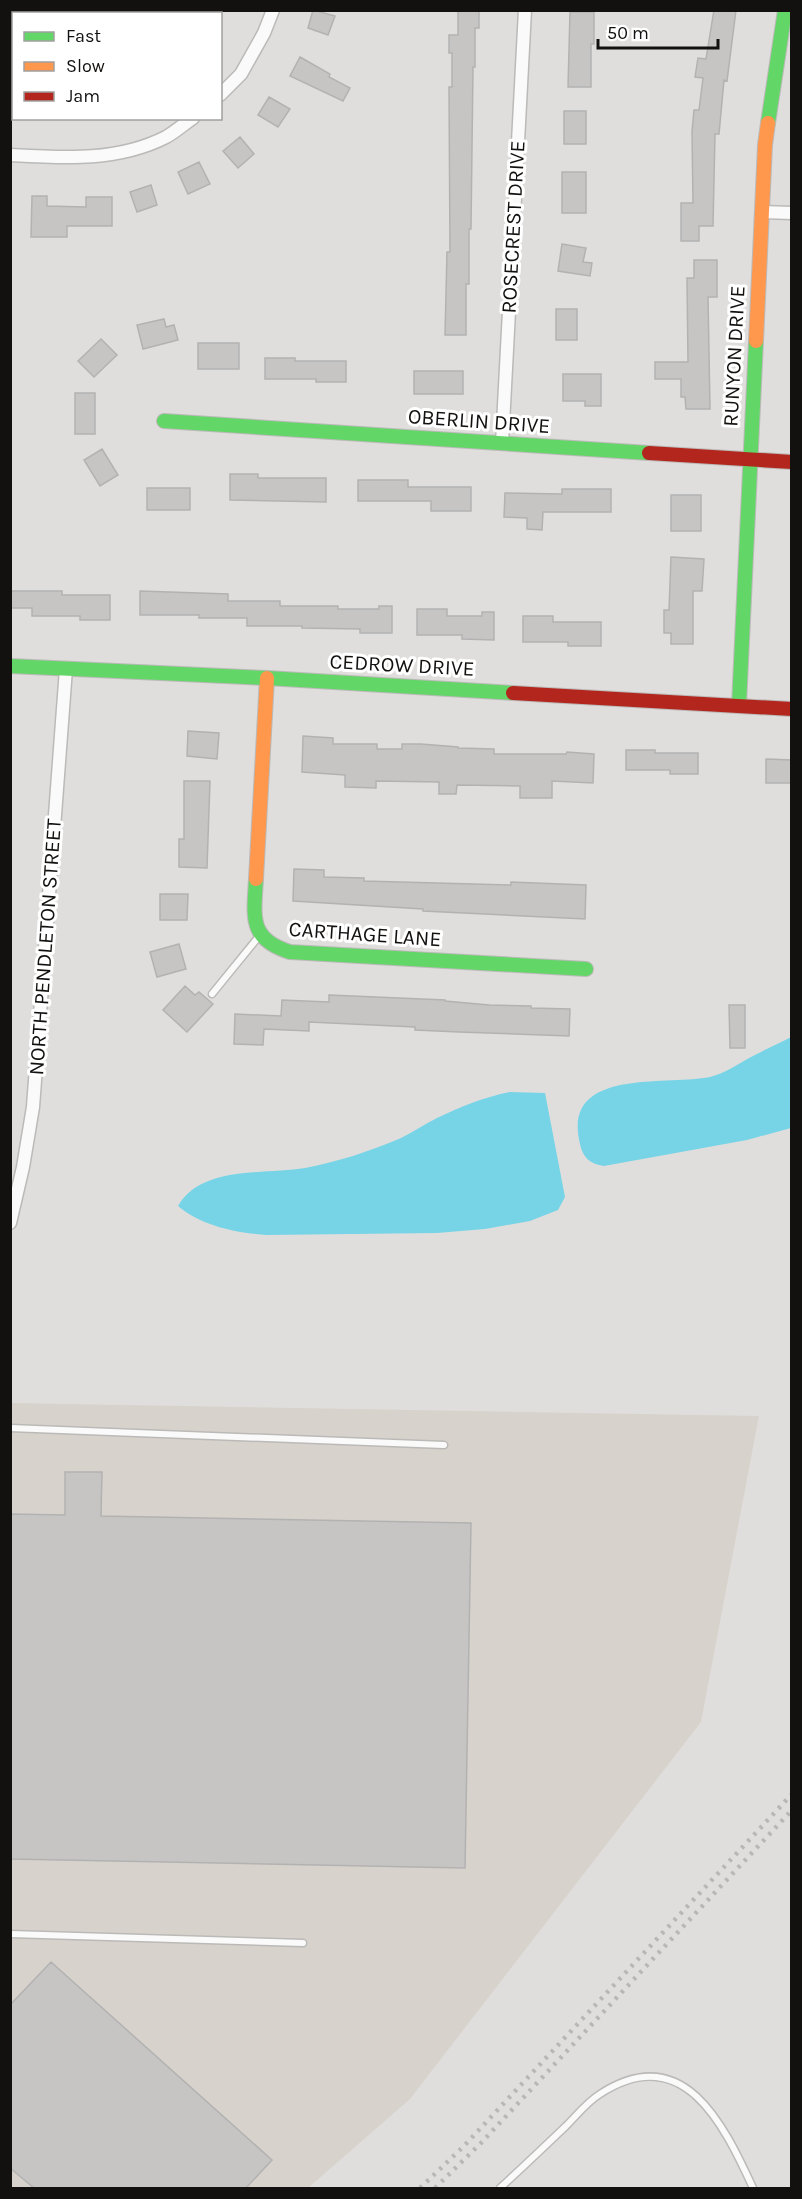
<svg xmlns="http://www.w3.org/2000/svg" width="802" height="2199" viewBox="0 0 802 2199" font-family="Karla,sans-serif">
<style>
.built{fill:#d7d2cb}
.water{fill:#77d4e6}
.building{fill:#c6c5c4;stroke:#b3b2b2;stroke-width:1.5}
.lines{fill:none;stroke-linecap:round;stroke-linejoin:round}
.lane-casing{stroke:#bbbab8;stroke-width:9}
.street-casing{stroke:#bbbab8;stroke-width:15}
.fast-casing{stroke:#bbbab8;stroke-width:16}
.slow-casing{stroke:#bbbab8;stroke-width:16}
.jam-casing{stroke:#bbbab8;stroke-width:16}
.lane{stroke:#fafafa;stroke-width:6}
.street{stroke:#fafafa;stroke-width:12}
.fast{stroke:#63d668;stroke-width:14}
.slow{stroke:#ff974d;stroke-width:14}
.jam{stroke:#b3261e;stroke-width:14}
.rail{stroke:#b7b7b7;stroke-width:4.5;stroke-dasharray:3 6;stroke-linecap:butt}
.labels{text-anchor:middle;stroke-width:6;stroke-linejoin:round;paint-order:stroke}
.street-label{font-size:21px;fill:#121110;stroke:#fff}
</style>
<rect width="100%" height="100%" fill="#e0dedc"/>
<path class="built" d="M11,1403L759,1416L701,1722L410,2099L308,2188H11Z"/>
<path class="water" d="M791,1037V1128L747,1140L604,1166C590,1164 583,1158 580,1144C561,1067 665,1086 710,1077C726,1073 736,1065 751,1057C764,1050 778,1044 791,1037Z
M510,1092L545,1093L565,1197L558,1210L530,1221L485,1229L437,1233L267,1235C236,1233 202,1226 178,1206C202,1165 264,1175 305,1168C337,1162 371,1151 401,1138C413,1132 425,1124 437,1118C460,1107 484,1097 510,1092Z"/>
<path class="building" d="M313,10L335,16L328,35L308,28Z
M458,10H479V28H475V67H473L471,229H469V284H466V335H445L447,252H450L449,87H452V53H449V35H458Z
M714,10H736L727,81L724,80L719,134H715L713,226H699V241H681V203H693L692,132L694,110H699L703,78L695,77L698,58L706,59Z
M570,12H594V44H591V87H568Z
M300,57L330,74L329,77L350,88L343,101L290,76Z
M269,97L290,109L278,127L258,115Z
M564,111H586V144H564Z
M240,137L254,154L238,168L223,151Z
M199,162L210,184L188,194L178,172Z
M562,172H586V213H562Z
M151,185L157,205L137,212L130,192Z
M32,196H47V206L86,207V197H112V226H67V237H31Z
M562,244L586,248L583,262L592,263L590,276L558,271Z
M694,260H717V297H708L710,409H686L685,397H681V379H655V362H688L687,278H694Z
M556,309H577V340H556Z
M164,319L166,327L174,325L178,340L143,349L137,325Z
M101,339L117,355L94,377L78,361Z
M198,343H239V369H198Z
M265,358H295V361H346V382H316V379H265Z
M414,371H463V394H414Z
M563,374H601V406H585V401H563Z
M75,393H95V434H75Z
M102,449L118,475L100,486L84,460Z
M230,474H258V478H326V502L230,500Z
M358,480H408V487H471V511H431V501H358Z
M147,488H190V510H147Z
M562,489H611V512H543L542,530L527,529V518L504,517L505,493L562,494Z
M671,495H701V531H671Z
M671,557L704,559L702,591H693V644H671V633H664V610H669Z
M10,591H62V595H110V620H80V616H32V608H10Z
M140,591L228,594V601H280V606H338V609H379V606H392V633H360V629L302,628V626H247V618H199V615H140Z
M417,609H447V616H482V612H494V640L462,639V635H417Z
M523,616H553V622H601V646H568V642H523Z
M188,731L219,733L217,759L187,756Z
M303,736L333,738V744H377V749H402V744H421L458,747V748L494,749V754H566L567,752L594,754L593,783L552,781V798H520V786L457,785L456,794H439V782L376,781V788L345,787V775L302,772Z
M626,750H655V753H698V774H670V770H626Z
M766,759L792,760V783H766Z
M184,781H210L207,868L179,867V839H184Z
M294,869L324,870V877L364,878V881L511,885V882L586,885L585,919L423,911V909L293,901Z
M160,894H188L187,920H160Z
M179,944L186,969L157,977L150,952Z
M185,986L195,995L199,992L213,1004L187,1032L163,1010Z
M329,995L445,1000V1001L489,1005L531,1006V1008L570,1009L569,1036L459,1032L415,1030V1027L309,1022V1031L264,1029L263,1045L234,1044L235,1014L281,1016L282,1000L329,1002Z
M729,1005H745V1048H730Z
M65,1472H102L101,1516L471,1523L465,1868L10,1859V1514L65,1515Z
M51,1962L272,2160L246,2188H34L10,2168V2005Z"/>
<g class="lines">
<defs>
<path id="lane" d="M212,994L260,935
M10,1428L444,1445
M10,1934L303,1943
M500,2188C522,2168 544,2147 566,2126C577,2115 587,2102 600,2094C683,2040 723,2123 753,2188"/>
<path id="street" d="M220,95L241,74L264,33L273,10
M10,155C63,158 117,162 166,137C175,132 184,124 193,118
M762,212L792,213
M502,443L525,10
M10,1223L23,1167L33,1107L66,669"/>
<path id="fast" d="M768,123L785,10
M164,421L649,453
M10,666L267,678L513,693
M739,705L756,341
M256,879C254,916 248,939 290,952L586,969"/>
<path id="slow" d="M756,341L765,145L768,123
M256,879L267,678"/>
<path id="jam" d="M649,453L792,462
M513,693L792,709"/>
</defs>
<use href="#lane" class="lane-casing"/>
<use href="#street" class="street-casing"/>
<use href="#fast" class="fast-casing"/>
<use href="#slow" class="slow-casing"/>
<use href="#jam" class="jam-casing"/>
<use href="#lane" class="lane"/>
<use href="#street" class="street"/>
<use href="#fast" class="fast"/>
<use href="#slow" class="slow"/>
<use href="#jam" class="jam"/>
<path class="rail" d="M420,2188L463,2147L792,1794
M435,2188L481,2143L792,1810"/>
</g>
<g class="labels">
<g class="street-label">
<text transform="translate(513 227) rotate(-87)" y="7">ROSECREST DRIVE</text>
<text transform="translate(734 356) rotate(-87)" y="7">RUNYON DRIVE</text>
<text transform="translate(479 421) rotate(4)" y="7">OBERLIN DRIVE</text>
<text transform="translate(402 665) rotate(3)" y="7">CEDROW DRIVE</text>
<text transform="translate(365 934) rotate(4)" y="7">CARTHAGE LANE</text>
<text transform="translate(45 947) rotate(-86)" y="7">NORTH PENDLETON STREET</text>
</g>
</g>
<rect width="802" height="2199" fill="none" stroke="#121110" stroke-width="24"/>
<rect x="12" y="12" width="210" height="108" fill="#ffffff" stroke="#a0a09f" stroke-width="1.5"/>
<rect x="24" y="32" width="30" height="9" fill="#63d668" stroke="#a0a09f" stroke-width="1.5"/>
<text x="66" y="42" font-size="18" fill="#121110">Fast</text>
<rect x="24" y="62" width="30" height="9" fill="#ff974d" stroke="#a0a09f" stroke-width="1.5"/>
<text x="66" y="72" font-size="18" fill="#121110">Slow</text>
<rect x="24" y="92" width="30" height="9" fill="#b3261e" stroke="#a0a09f" stroke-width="1.5"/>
<text x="66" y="102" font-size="18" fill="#121110">Jam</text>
<path d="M598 39v9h120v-9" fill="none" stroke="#121110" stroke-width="3"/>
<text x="607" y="39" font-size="18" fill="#121110" stroke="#ffffff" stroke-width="4.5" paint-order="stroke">50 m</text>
</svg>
